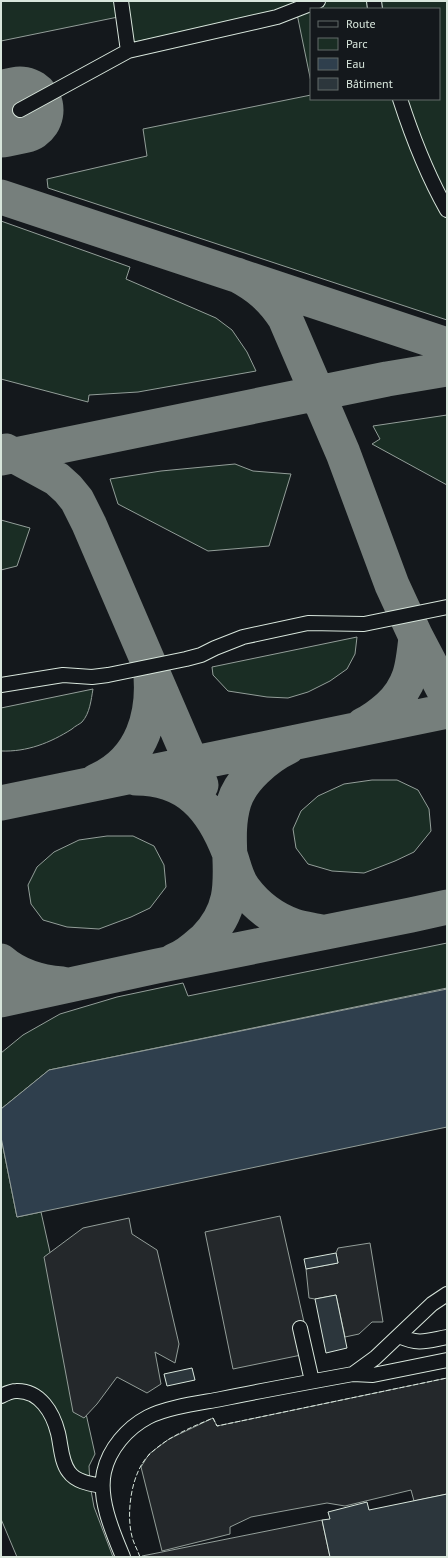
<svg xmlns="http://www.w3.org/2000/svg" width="448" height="1558" viewBox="0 0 448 1558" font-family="'PT Sans',sans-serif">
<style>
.green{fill:#1a2d24;stroke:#939e99}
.parking{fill:#24282b;stroke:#939e99}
.water{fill:#2f3f4d;stroke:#939e99}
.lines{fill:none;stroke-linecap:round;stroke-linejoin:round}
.taxiway{stroke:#767f7c;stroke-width:35}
.runway{stroke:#767f7c;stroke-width:87}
.building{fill:#2c363c;stroke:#d8e6dc}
.minor-casing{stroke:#d8e6dc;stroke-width:16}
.minor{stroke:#14181c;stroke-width:14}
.fence{stroke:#d8e6dc;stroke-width:1;stroke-dasharray:5 2;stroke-linecap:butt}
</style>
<rect width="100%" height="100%" fill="#14181c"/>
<path class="green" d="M1,1H447V320L48,188L47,179L147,156L143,129L311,95V99H439V9H311V82L296,9L125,44L118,17L1,41Z
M1,221L130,267L126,279L216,318L232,330L247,352L256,371L138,392L89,395L88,402L1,379Z
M447,415V485L372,444L380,439L373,426Z
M235,464L253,471L291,474L269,546L208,551L118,504L110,479L161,471Z
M1,520L30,528L17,566L1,570Z
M357,637L355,654L347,669L330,681L308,692L288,698L267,697L228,691L213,675L212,667Z
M93,689C91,700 90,713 82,722C80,724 75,726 72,729C50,743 27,752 1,751V708Z
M372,780H397L418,790L429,809L431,831L414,852L395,861L364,873L332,871L308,864L296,848L293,829L301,811L318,796L344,784Z
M107,836H133L154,846L164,865L166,887L150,908L131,917L99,929L67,927L43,920L31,904L28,885L37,867L54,852L79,840Z
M447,943V988L49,1070L1,1109V1053L23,1035L60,1014L117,997L183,983L188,996Z
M1,1137L17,1217L41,1212L95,1454L89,1466L90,1485L94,1507L113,1557H17L1,1519Z"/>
<path class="parking" d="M280,1216L311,1353L233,1369L205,1232Z
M129,1218L132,1234L157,1250L179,1344L175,1363L155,1352L161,1384L147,1393L117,1377L97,1404L84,1418L73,1412L44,1257L83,1228Z
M370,1243L383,1322H372L359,1334L345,1337L336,1295L315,1299L309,1298L306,1269L338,1263L336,1253L338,1248Z
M447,1378V1494L414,1501L411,1490L345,1506L327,1503L251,1517L230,1527V1534L162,1551L141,1467L149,1454L169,1439L213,1418L217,1426Z
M322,1520L330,1557H143L142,1556Z"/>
<path class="water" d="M447,989V1127L17,1217L1,1137V1109L49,1070Z"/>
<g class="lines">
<path class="taxiway" d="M1,197L447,345
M237,275C258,286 272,298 285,318L343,453L392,585L416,637L447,696
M6,451L57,479L68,489L77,500L89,524L150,666C156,713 143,761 96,781
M1,458L387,379L447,369
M154,676L201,785
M363,725C372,721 381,714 389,707C411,686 413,667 416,637
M136,778C187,778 212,808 229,852C234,864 235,877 244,889C256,905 274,919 294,926C303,929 313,930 321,932
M1,803L447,711
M175,960C187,956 196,947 205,939C249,895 219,851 234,802C241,779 267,757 288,747
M1,961C18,976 40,982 62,984
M1,1000L157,966L411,915L447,907"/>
<path class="runway" d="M1,114L20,110"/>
</g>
<path class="building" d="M336,1253L338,1263L306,1269L304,1259Z
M336,1295L347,1348L326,1353L315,1299Z
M192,1368L195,1380L167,1386L164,1374Z
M447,1494V1557H330L322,1520L330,1519L328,1512L367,1502L369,1510Z"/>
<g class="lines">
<defs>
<path id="minor" d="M121,1L128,51L277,17L318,1
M374,1L375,9
M400,99C413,139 426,173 447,210
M20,110L128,51
M1,685L63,675L92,677L108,675L186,659L201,655L215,648L243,637L308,623L364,624L447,607
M300,1328L312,1381
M399,1336C419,1345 426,1341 447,1337
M353,1374L375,1358L432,1304L447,1294
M1,1396C5,1394 11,1391 16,1391C40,1390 53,1413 58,1433C61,1445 61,1462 69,1472C76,1482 91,1484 102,1486
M123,1557C113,1533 98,1499 104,1472C109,1449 127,1428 148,1417C167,1407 200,1403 221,1399C265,1390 309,1382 353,1374L373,1375L447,1360"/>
</defs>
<use href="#minor" class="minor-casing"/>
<use href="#minor" class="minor"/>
<path class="fence" d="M140,1557C138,1551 135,1546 133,1540C125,1516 131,1471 150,1454C167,1437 192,1427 213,1418L217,1426L447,1378"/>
</g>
<rect width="448" height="1558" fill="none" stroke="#d8e6dc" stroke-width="4"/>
<rect x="310" y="8" width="130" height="92" fill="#14181c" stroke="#626a69"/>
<rect x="318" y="21" width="20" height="6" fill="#14181c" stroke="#626a69"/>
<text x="346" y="28" font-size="12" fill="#d8e6dc">Route</text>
<rect x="318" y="38" width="20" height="12" fill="#1a2d24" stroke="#626a69"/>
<text x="346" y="48" font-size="12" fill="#d8e6dc">Parc</text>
<rect x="318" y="58" width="20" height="12" fill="#2f3f4d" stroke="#626a69"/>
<text x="346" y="68" font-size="12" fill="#d8e6dc">Eau</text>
<rect x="318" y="78" width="20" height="12" fill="#2c363c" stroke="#626a69"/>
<text x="346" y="88" font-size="12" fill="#d8e6dc">Bâtiment</text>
</svg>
